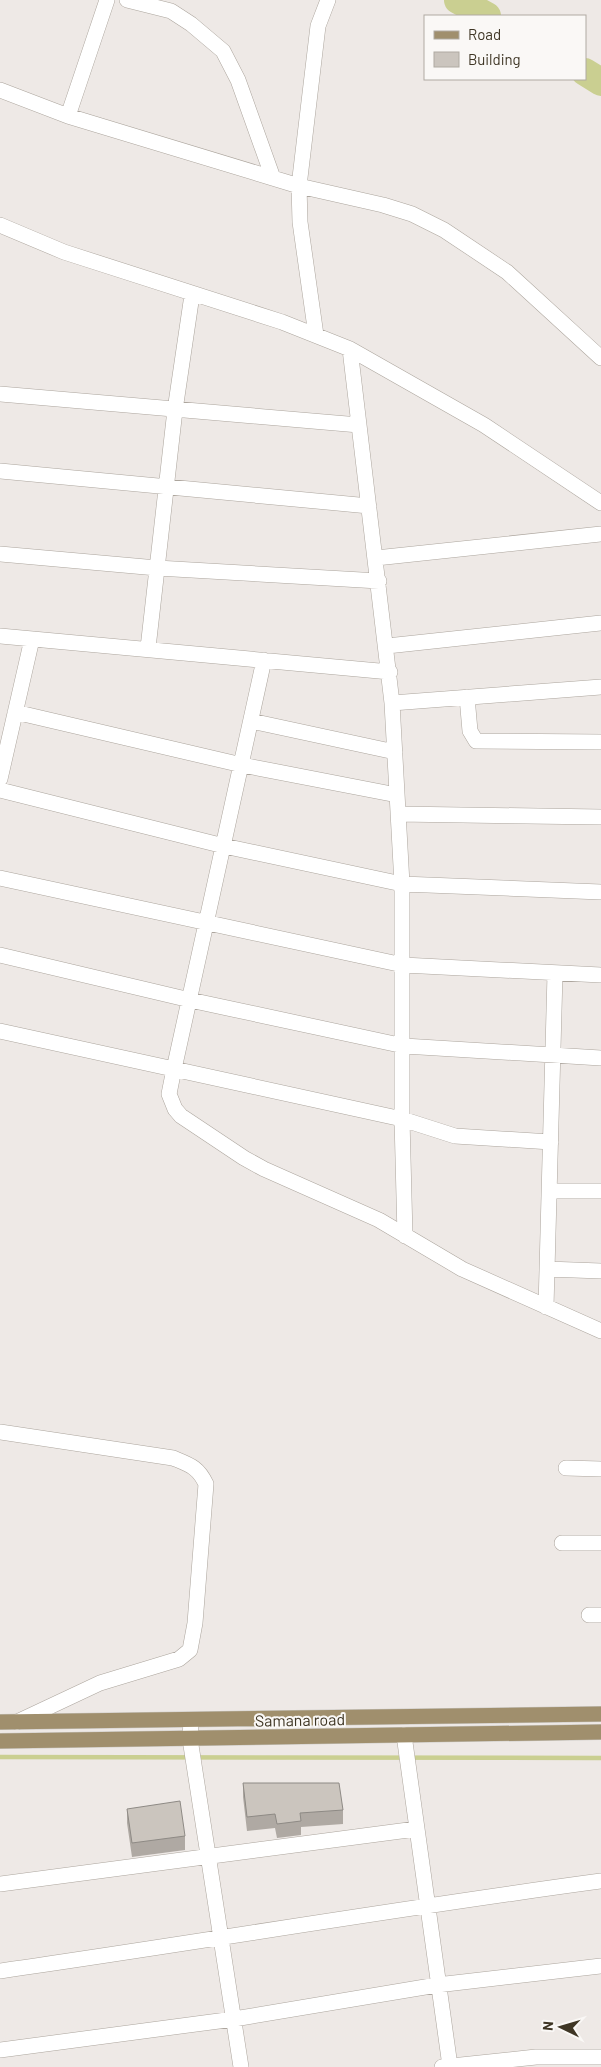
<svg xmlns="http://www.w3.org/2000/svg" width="601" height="2067" viewBox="0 0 601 2067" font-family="Barlow,sans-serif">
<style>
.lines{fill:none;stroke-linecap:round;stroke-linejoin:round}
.stream{stroke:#cacf91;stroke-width:4.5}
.river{stroke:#cacf91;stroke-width:28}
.street-casing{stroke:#aca59d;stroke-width:16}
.primary-casing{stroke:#c9c7c2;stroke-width:16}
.street{stroke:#fff;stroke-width:15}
.primary{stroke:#a08f6d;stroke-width:15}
.wall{fill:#afa9a3}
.building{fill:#cbc5be;stroke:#8e8a85}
.labels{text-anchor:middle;stroke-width:4;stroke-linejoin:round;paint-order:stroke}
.street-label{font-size:16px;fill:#3f3625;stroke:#faf8f6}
</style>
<rect width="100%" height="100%" fill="#eee9e6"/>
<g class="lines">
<path class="stream" d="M0,1757L601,1758"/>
<path class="river" d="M458,0L487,16
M585,72L601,82"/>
<defs>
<path id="street" d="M127,0L171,11L191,24L223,51L238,80L273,178
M0,90L68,116L299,186L383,205L412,214L444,230L507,272L601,358
M68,116L107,0
M0,225L64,252L282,322L350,349L484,425L601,503
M316,335L300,222L299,186L318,26L328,0
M350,349L392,703L402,884V1119L405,1236
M0,394L359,425
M0,471L369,506
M0,554L157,568L379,581
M376,558L601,534
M0,636L390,672
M387,646L601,623
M148,648L175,410L192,295
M264,660L174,1069L169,1094L175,1109L181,1116L244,1158L264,1169L379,1220L462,1269L601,1331
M467,697L470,731L476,741L601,742
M392,703L601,687
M15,712L242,765L397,795
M251,721L395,752
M0,779L32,639
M0,790L224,846L402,884L601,892
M398,814L601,817
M0,878L403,965L601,975
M0,955L190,1000L404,1046L601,1058
M0,1031L402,1119L455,1136L551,1142
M550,1191H601
M547,1269L601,1271
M546,1307L555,974
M0,1432L173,1458C190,1465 198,1467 206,1484L195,1623L190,1650L179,1659L100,1683L17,1722
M566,1468L601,1469
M562,1543H601
M589,1615H601
M191,1720L190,1739L241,2067
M404,1735L450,2066
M0,1884L416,1829
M0,1971C201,1942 400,1908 601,1881
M0,2050L234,2019L437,1985L601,1966
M442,2067L536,2057H601"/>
<path id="primary" d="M0,1722L601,1714
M0,1741L601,1732"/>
</defs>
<use href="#street" class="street-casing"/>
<use href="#primary" class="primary-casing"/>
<use href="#street" class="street"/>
<use href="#primary" class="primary"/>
</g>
<path class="wall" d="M243,1783L343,1810V1824L301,1827V1835L277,1838L275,1828L247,1831L243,1797Z
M127,1809L185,1836V1850L132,1857L127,1823Z"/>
<path class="building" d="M243,1783H339L343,1810L300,1813L301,1821L277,1824L275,1814L247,1817Z
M180,1801L185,1836L132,1843L127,1809Z"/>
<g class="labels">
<g class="street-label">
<text transform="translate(300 1720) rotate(-1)" y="6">Samana road</text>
</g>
</g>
<rect x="424" y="15" width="162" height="65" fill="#faf8f6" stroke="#afaaa2"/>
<rect x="434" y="31" width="25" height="8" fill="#a08f6d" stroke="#afaaa2"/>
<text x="468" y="40" font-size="15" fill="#3f3625">Road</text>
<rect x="434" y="52" width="25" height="15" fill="#cbc5be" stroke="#afaaa2"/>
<text x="468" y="65" font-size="15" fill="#3f3625">Building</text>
<g transform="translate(561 2027) rotate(275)" stroke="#faf8f6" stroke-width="4" paint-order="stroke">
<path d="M0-4L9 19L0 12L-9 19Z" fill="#3f3625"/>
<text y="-8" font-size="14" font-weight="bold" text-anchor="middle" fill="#3f3625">N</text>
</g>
</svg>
